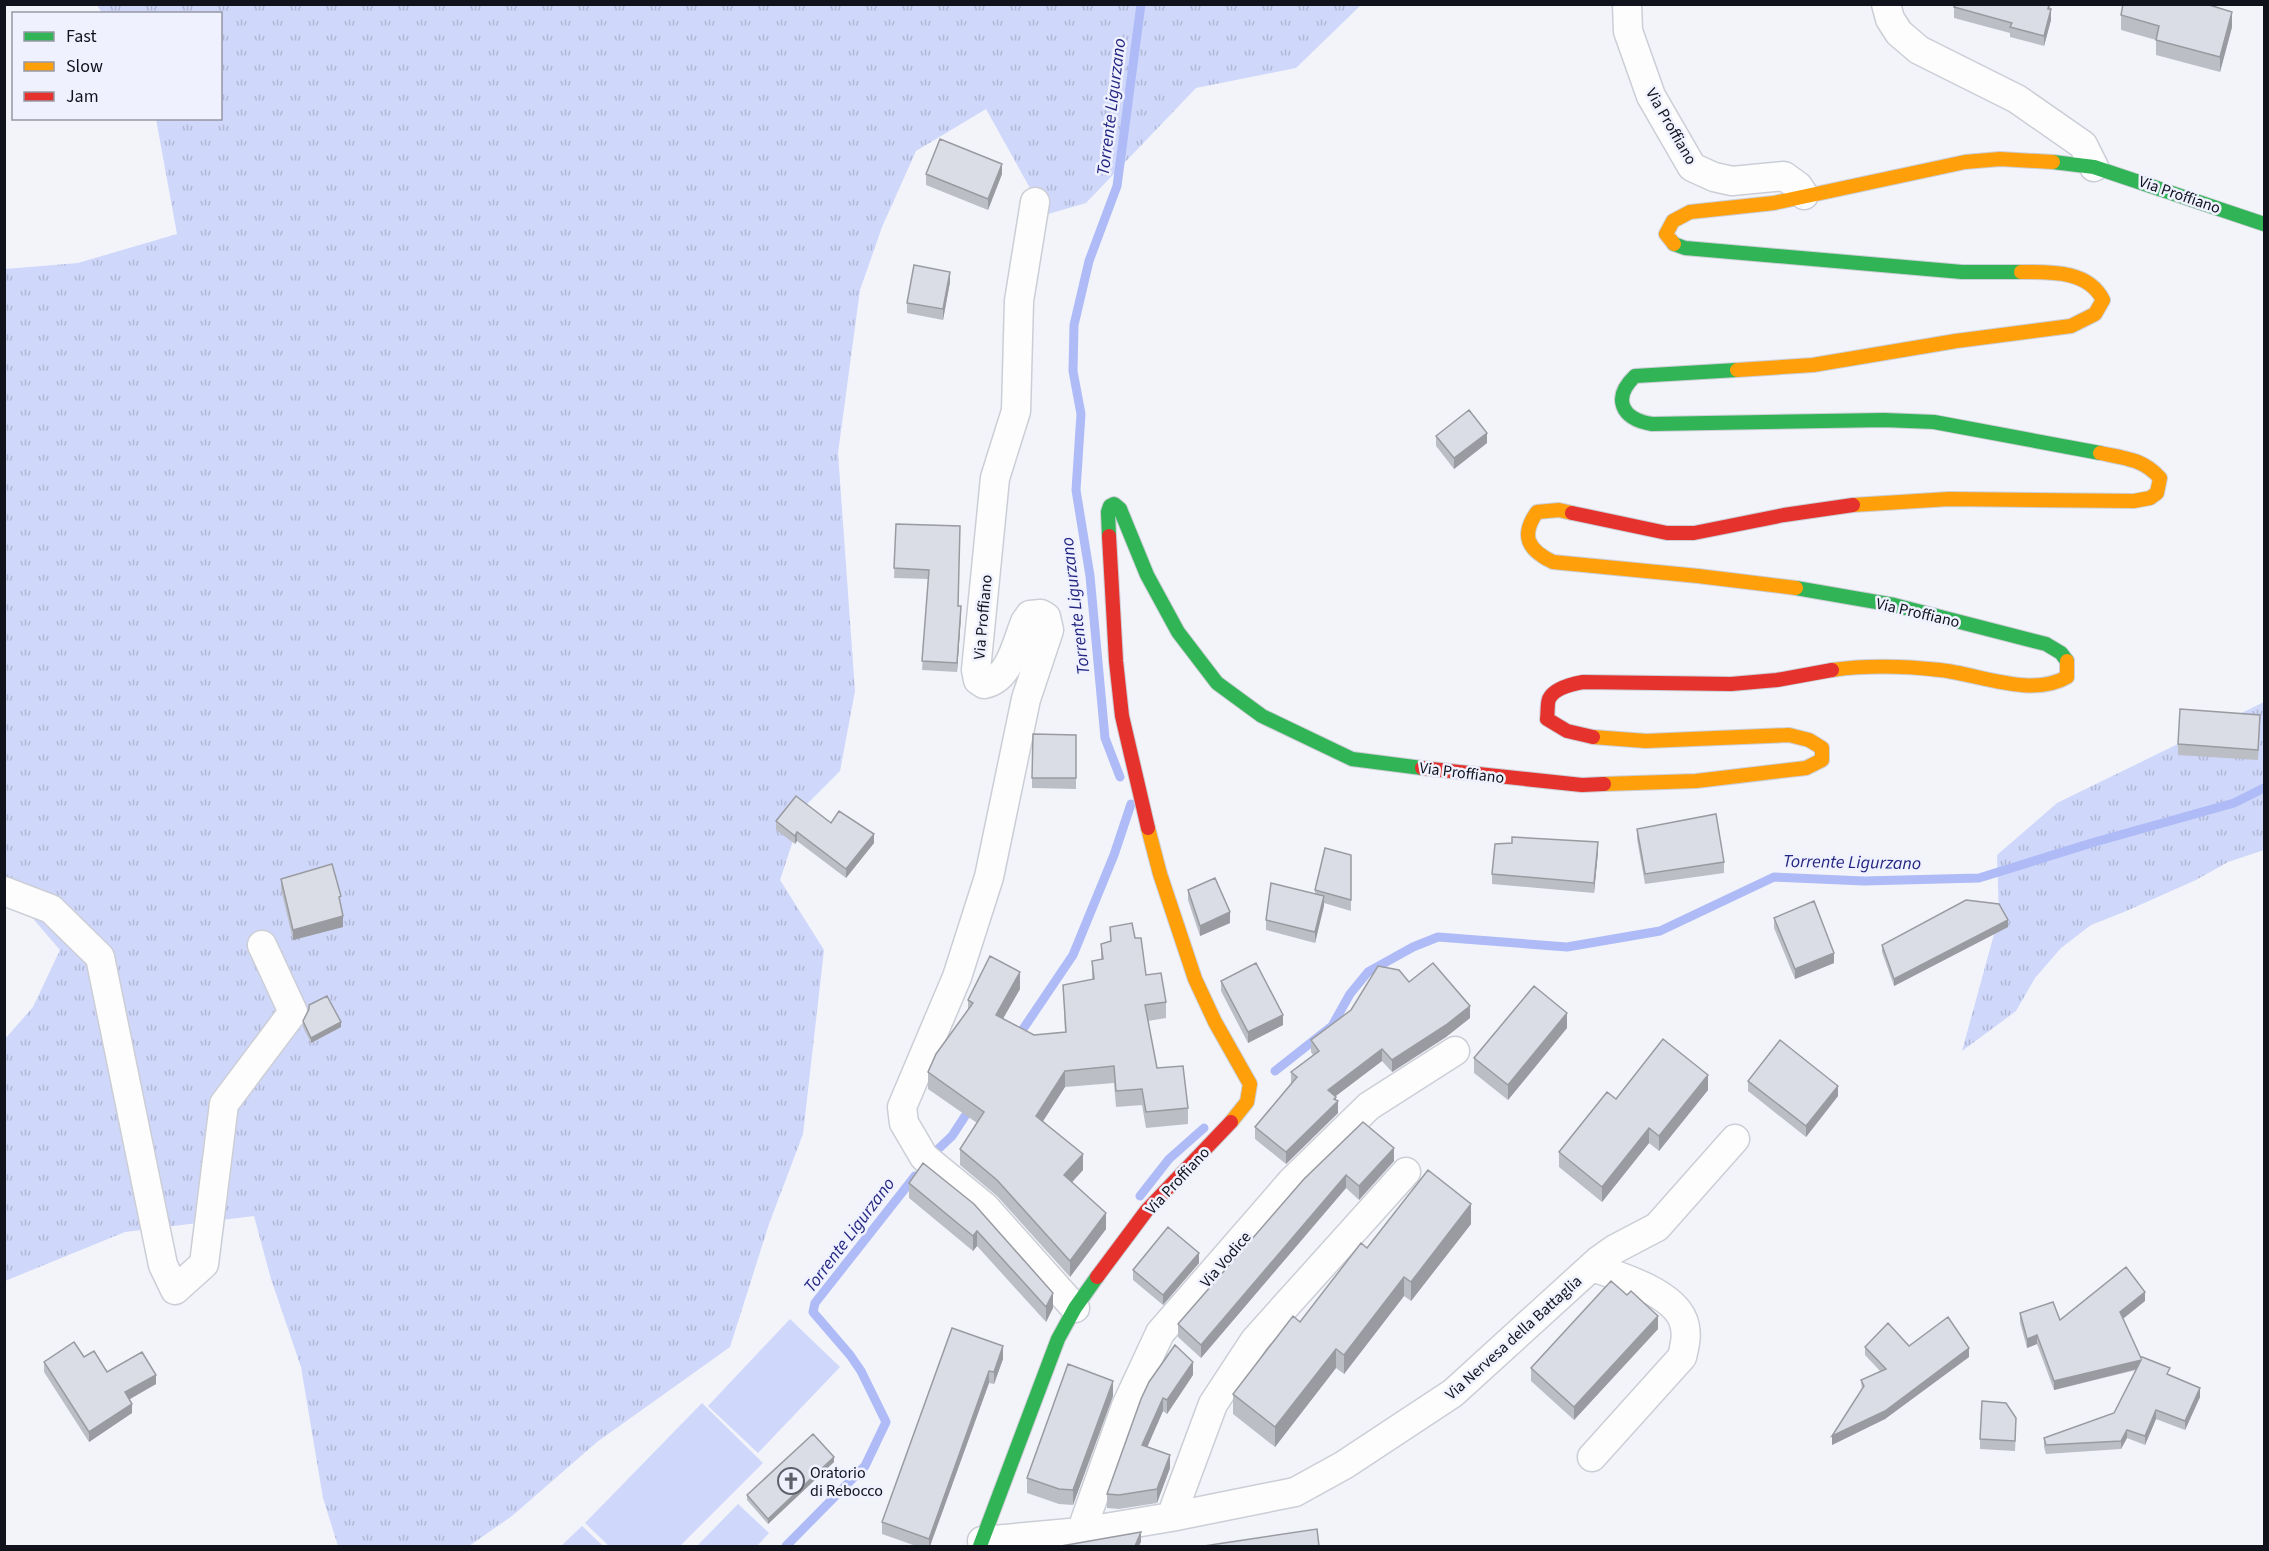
<svg xmlns="http://www.w3.org/2000/svg" width="2269" height="1551" viewBox="0 0 2269 1551" font-family="'Source Sans 3',sans-serif">
<style>
.grass{fill:url(#grass-tufts)}
.pitch{fill:#cfd7fa}
.lines{fill:none;stroke-linecap:round;stroke-linejoin:round}
.stream{stroke:#aebbf6;stroke-width:9}
.street-casing{stroke:#ccced6;stroke-width:31}
.fast-casing{stroke:#ccced6;stroke-width:16}
.slow-casing{stroke:#ccced6;stroke-width:16}
.jam-casing{stroke:#ccced6;stroke-width:16}
.street{stroke:#fdfdfe;stroke-width:28}
.fast{stroke:#30b455;stroke-width:14}
.slow{stroke:#ff9f0a;stroke-width:14}
.jam{stroke:#e5322d;stroke-width:14}
.wall{fill:#bcbec6}
.shaded-wall{fill:#999ba1}
.building{fill:#dbdde6;stroke:#999ba1;stroke-width:1.5}
.labels{text-anchor:middle;stroke-width:5;stroke-linejoin:round;paint-order:stroke}
.street-label{font-size:16px;fill:#10121c;stroke:#eff2fe}
.poi-label{font-size:16px;fill:#10121c;stroke:#eff2fe;text-anchor:start}
.water-label{font-size:18px;font-style:italic;fill:#242682;stroke:#eff2fe}
</style>
<defs>
<pattern id="grass-tufts" width="24" height="20" patternUnits="userSpaceOnUse" patternTransform="scale(1.5)"><rect width="24" height="20" fill="#cfd7fa"/><path d="M3 7l-1-3M5 7V3M7 7l1-3M15 17l-1-3M17 17v-4M19 17l1-3" fill="none" stroke="#b1b8d6"/></pattern>
</defs>
<rect width="100%" height="100%" fill="#f2f4fa"/>
<path class="grass" d="M97,5H1361L1296,68L1196,88L1086,203L1045,215L986,109L916,151L882,227L860,290L838,453L855,691L840,771L804,807L780,880L824,950L803,1134L769,1224L730,1347L597,1442L512,1516L469,1546H338L323,1498L301,1367L271,1279L254,1216L125,1232L5,1281V1039L33,1007L60,950L5,886V269L78,263L177,234L156,119L220,118V14L102,13Z
M2264,702V850L2228,862L2196,880L2124,912L2091,925L2061,948L2035,978L2016,1011L1962,1051L1999,916L1997,855L2057,803Z"/>
<path class="pitch" d="M790,1319L840,1367L758,1453L708,1406Z
M702,1403L763,1463L680,1546H609L585,1523Z
M738,1504L769,1533L757,1546H697Z
M582,1526L603,1546H561Z"/>
<g class="lines">
<path class="stream" d="M1120,777L1105,738L1090,576L1076,490L1081,414L1073,371L1074,325L1089,261L1117,186L1141,4
M1017,1038L1073,955L1114,855L1131,804
M1275,1071L1332,1026L1350,994L1368,972L1413,947L1438,937L1567,947L1660,931L1774,877L1864,881L1979,878L2095,842L2234,803L2264,788
M934,1153L952,1136L971,1107
M1140,1196L1169,1159L1204,1128
M786,1546L865,1466L886,1422L861,1371L850,1355L813,1312L815,1303L915,1176"/>
<defs>
<path id="street" d="M1627,4L1628,31L1651,96L1692,167L1714,177L1732,181L1784,176L1798,186L1804,195
M1886,4L1890,19L1899,33L1919,50L2017,99L2083,145L2094,167
M1035,202L1019,301L1016,411L995,478L976,670L978,680L984,684C1010,679 1016,644 1025,622L1030,615L1041,614L1046,617L1049,630L1026,699L989,877L957,977L902,1107L904,1123L924,1157L985,1207L1075,1308
M4,891L51,909L100,957L163,1265L175,1290L204,1264L224,1104L293,1012L262,945
M1592,1457L1682,1357C1685,1345 1688,1333 1683,1320C1672,1292 1619,1276 1592,1267
M1171,1517L1213,1404L1255,1340L1406,1172
M1081,1532L1126,1406L1160,1333L1292,1181L1369,1106L1455,1051
M982,1541L1081,1532L1171,1517L1295,1492L1344,1465L1453,1393L1598,1261L1615,1249L1657,1227L1735,1139"/>
<path id="fast" d="M2053,162L2094,167L2264,224
M1674,244L1685,248L1962,272H2021
M1737,370L1635,376C1612,398 1621,419 1652,424L1884,420L1934,422L2100,453
M1109,536L1108,512L1110,506L1114,504L1120,509L1147,575L1178,632L1217,683L1262,716L1352,759L1422,768
M1796,588L1894,605L2046,644L2061,653L2067,661
M980,1546L1058,1339L1075,1308L1097,1277"/>
<path id="slow" d="M1674,244L1666,234L1673,221L1690,212L1774,203L1965,162L2000,159L2053,162
M1737,370L1813,365L1956,341L2071,326L2095,314L2103,300C2088,270 2050,272 2021,272
M1853,505L1949,499L2134,501L2150,498L2157,493L2160,478C2143,459 2125,458 2100,453
M1572,513L1559,510L1537,512C1520,536 1528,550 1553,562L1698,576L1796,588
M1832,670C1867,665 1904,666 1940,670C1979,674 2031,698 2067,677V661
M1593,737L1646,741L1789,735L1809,740L1822,748V760L1806,768L1696,781L1604,784
M1148,828L1160,874L1195,979L1215,1022L1250,1084L1247,1102L1231,1122"/>
<path id="jam" d="M1572,513L1667,533H1694L1784,515L1853,505
M1109,536L1116,661L1122,716L1148,828
M1593,737L1567,731L1547,719C1548,713 1547,704 1549,699C1554,688 1572,684 1583,682L1731,684L1777,680L1832,670
M1422,768L1582,785L1604,784
M1097,1277L1147,1210L1231,1122"/>
</defs>
<use href="#street" class="street-casing"/>
<use href="#fast" class="fast-casing"/>
<use href="#slow" class="slow-casing"/>
<use href="#jam" class="jam-casing"/>
<use href="#street" class="street"/>
<use href="#fast" class="fast"/>
<use href="#slow" class="slow"/>
<use href="#jam" class="jam"/>
</g>
<path class="wall" d="M2050,4L2051,20L2044,46L2010,37V33L1954,18V7Z
M2121,15L2232,27L2220,72L2156,55V40L2121,30Z
M926,174H1002L988,210L926,185Z
M950,282L943,320L907,313V303Z
M1436,436L1487,443L1454,469L1436,446Z
M896,524L958,606L961,615L957,672L922,670L928,579L894,578Z
M2260,725L2258,760L2178,755V744Z
M1076,735V789L1032,788V778Z
M776,821L831,823L874,843L846,878L797,841L795,844L776,830Z
M1637,829L1724,862V873L1645,884L1637,839Z
M1598,852L1594,893L1492,884V874Z
M1351,855V911L1324,903L1315,943L1266,930V920L1315,893V890Z
M281,879L341,906L343,927L293,940L281,889Z
M1188,890L1230,923L1200,936L1188,900Z
M1774,918L1834,963L1795,979L1774,928Z
M2008,927L1894,986L1882,952V945Z
M1135,938L1146,975L1166,1002V1018L1148,1021L1157,1068L1188,1108V1124L1146,1128L1142,1105L1116,1107L1114,1083L1065,1087L1043,1121L1083,1170L1072,1182L1106,1229L1070,1277L997,1196L960,1165V1149L977,1123L928,1089V1072L968,1009V1000L1020,989L1003,1018L1034,1035L1065,1032L1063,985L1092,980V961L1101,959V944Z
M1221,981L1283,1025L1248,1043L1221,991Z
M1409,982L1470,1018L1446,1037L1392,1072L1382,1061L1335,1096L1338,1113L1286,1164L1255,1139V1127L1291,1083V1072L1313,1055L1311,1052V1040Z
M309,1009L341,1027L311,1043L303,1027V1021Z
M1567,1028L1508,1100L1474,1073V1058Z
M1748,1081L1838,1096L1806,1137L1748,1091Z
M1708,1090L1659,1151L1649,1143L1602,1202L1559,1167V1152L1616,1099Z
M1394,1161L1359,1200L1346,1188L1201,1358L1178,1337V1324L1304,1179Z
M909,1183L974,1204L1053,1308L1046,1322L977,1246L973,1251L909,1198Z
M1471,1224L1411,1301L1404,1296L1344,1374L1336,1368L1275,1447L1233,1414V1394L1367,1248Z
M1199,1263L1163,1305L1133,1280V1270Z
M2145,1301L2123,1319L2141,1358L2170,1375L2200,1397L2185,1430L2156,1419L2145,1445L2127,1438L2121,1449L2046,1454L2044,1447V1438L2114,1413L2136,1370L2054,1390L2037,1344L2027,1348L2020,1322V1313L2060,1320Z
M952,1328L1003,1359L994,1384L989,1383L930,1546H916L882,1534V1522Z
M1658,1329L1574,1420L1531,1381V1368Z
M1909,1346L1969,1357L1885,1419L1832,1445L1862,1390L1861,1380L1880,1371L1865,1355V1347Z
M84,1357L107,1372L156,1384L129,1399L132,1413L89,1442L44,1372V1362Z
M1193,1375L1167,1414L1163,1411L1147,1447L1170,1468L1157,1503L1119,1509L1107,1508V1494L1141,1399Z
M1113,1396L1073,1505L1059,1504L1027,1493V1478Z
M2016,1428L2015,1451L1980,1449V1439Z
M834,1462L768,1524L747,1500V1495Z"/>
<path class="shaded-wall" d="M2051,9V20L2044,46V36Z
M2232,12V27L2220,72V57Z
M1002,164V174L988,210V199Z
M950,272V282L943,320V309Z
M1487,433V443L1454,469V458Z
M961,606V615L957,672V663Z
M797,832V841L795,844V836Z
M874,834V843L846,878V869Z
M1598,842V852L1594,893V883Z
M1324,896V906L1315,943V932Z
M1230,912V923L1200,936V926Z
M343,916V927L293,940V930Z
M2008,920V927L1894,986V979Z
M1834,953V963L1795,979V969Z
M1020,972V989L996,1031V1015Z
M1470,1006V1018L1446,1037L1392,1072V1060Z
M1567,1013V1028L1508,1100V1085Z
M1283,1015V1025L1248,1043V1032Z
M341,1022V1027L311,1043V1038Z
M1382,1049V1061L1328,1102V1090Z
M1065,1071V1087L1036,1132V1116Z
M1708,1075V1090L1659,1151V1136Z
M1838,1086V1096L1806,1137V1126Z
M1336,1097V1103L1338,1101V1113L1286,1164V1152Z
M1649,1128V1143L1602,1202V1187Z
M1394,1148V1161L1359,1200V1186Z
M1083,1154V1170L1064,1191V1175Z
M1346,1175V1188L1201,1358V1345Z
M1471,1204V1224L1411,1301V1282Z
M1106,1213V1229L1070,1277V1261Z
M977,1231V1246L973,1251V1236Z
M1199,1253V1263L1163,1305V1295Z
M1404,1277V1296L1344,1374V1355Z
M2145,1292V1301L2120,1321V1312Z
M1053,1293V1308L1046,1322V1307Z
M1658,1316V1329L1574,1420V1407Z
M2037,1335V1344L2027,1348V1339Z
M1003,1346V1359L994,1384V1372Z
M1969,1348V1357L1885,1419L1832,1445V1436Z
M1336,1349V1368L1275,1447V1427Z
M2141,1360V1368L2054,1390V1381Z
M1193,1362V1375L1167,1414V1400Z
M989,1371V1383L930,1546H929V1539Z
M156,1375V1384L125,1402V1392Z
M1113,1381V1396L1073,1505V1490Z
M2200,1388V1397L2185,1430V1421Z
M1163,1398V1411L1142,1459V1445Z
M132,1404V1413L89,1442V1432Z
M2156,1410V1419L2145,1445V1436Z
M2127,1430V1438L2121,1449V1441Z
M1170,1455V1468L1157,1503V1489Z
M834,1457V1462L768,1524V1519Z
M1141,1532V1542L1139,1546H1135Z"/>
<path class="building" d="M1955,4H2049L2048,9H2051L2044,36L2010,27L2012,23L1954,7Z
M2123,4H2206L2232,12L2220,57L2156,40L2159,26L2121,15Z
M940,139L1002,164L988,199L926,174Z
M914,265L950,272L943,309L907,303Z
M1469,410L1487,433L1454,458L1436,436Z
M896,524L960,526L958,606H961L957,663L922,661L929,570L894,568Z
M2180,709L2260,715L2258,750L2178,744Z
M1033,734L1076,735V778H1032Z
M796,796L831,823L839,811L874,834L846,869L797,832L795,836L776,821Z
M1716,814L1724,862L1645,874L1637,829Z
M1512,837L1598,842L1594,883L1492,874L1495,844L1512,843Z
M1325,848L1351,855V900L1315,890Z
M332,864L341,896L339,897L343,916L293,930L281,879Z
M1215,878L1230,912L1200,926L1188,890Z
M1271,883L1324,896L1315,932L1266,920Z
M1966,900L1999,904L2008,920L1894,979L1882,945Z
M1814,901L1834,953L1795,969L1774,918Z
M1132,923L1135,938H1141L1146,975L1161,973L1166,1002L1145,1005L1157,1068L1183,1066L1188,1108L1146,1112L1142,1089L1116,1091L1114,1066L1065,1071L1036,1116L1083,1154L1064,1175L1106,1213L1070,1261L997,1180L960,1149L984,1112L928,1072L936,1054L973,1003L968,1000L990,956L1020,972L996,1015L1034,1035L1066,1032L1063,985L1094,979L1092,961L1103,959L1101,944L1111,941L1110,927Z
M1256,963L1283,1015L1248,1032L1221,981Z
M1433,963L1470,1006L1446,1025L1392,1060L1382,1049L1328,1090L1336,1097L1334,1099L1338,1101L1286,1152L1255,1127L1297,1077L1291,1072L1319,1051L1311,1040L1351,1010L1378,966L1399,970L1409,982Z
M1534,986L1567,1013L1508,1085L1474,1058Z
M327,996L341,1022L311,1038L303,1021L309,1009V1005Z
M1663,1039L1708,1075L1659,1136L1649,1128L1602,1187L1559,1152L1607,1092L1616,1099Z
M1780,1040L1838,1086L1806,1126L1748,1081Z
M1363,1122L1394,1148L1359,1186L1346,1175L1201,1345L1178,1324L1304,1179Z
M923,1163L974,1204L1053,1293L1046,1307L977,1231L973,1236L909,1183Z
M1428,1170L1471,1204L1411,1282L1404,1277L1344,1355L1336,1349L1275,1427L1233,1394L1293,1316L1300,1322L1361,1243L1367,1248Z
M1168,1227L1199,1253L1163,1295L1133,1270Z
M2126,1267L2145,1292L2120,1312L2141,1358L2142,1357L2170,1368L2167,1374L2200,1388L2185,1421L2156,1410L2145,1436L2127,1430L2121,1441L2046,1445L2044,1438L2114,1413L2141,1360L2054,1381L2037,1335L2027,1339L2020,1313L2053,1302L2060,1320Z
M1611,1281L1627,1295L1631,1291L1658,1316L1574,1407L1531,1368Z
M1948,1317L1969,1348L1885,1411L1832,1436L1864,1386L1861,1380L1886,1369L1865,1347L1888,1323L1909,1346Z
M952,1328L1003,1346L994,1372L989,1371L929,1539L882,1522Z
M74,1342L84,1357L94,1351L107,1372L142,1352L156,1375L125,1392L132,1404L89,1432L44,1362Z
M1175,1345L1193,1362L1167,1400L1163,1398L1142,1445L1170,1455L1157,1489L1119,1495L1107,1494L1141,1399L1149,1382Z
M1068,1364L1113,1381L1073,1490L1059,1489L1027,1478Z
M1982,1401L2006,1403L2016,1418L2015,1441L1980,1439Z
M813,1434L834,1457L768,1519L747,1495Z
M1317,1529L1319,1546H1204Z
M1141,1532L1135,1546H1061Z"/>
<defs>
<symbol id="church-ring" viewBox="-11 -11 22 22"><circle r="9.5" fill="#eff2fe" stroke="#5f616a" stroke-width="1.5"/><path d="M-1.2-6h2.4v3.5h3.3v2.4h-3.3V6h-2.4V-.1h-3.3v-2.4h3.3Z" fill="#5f616a"/></symbol>
</defs>
<g fill-rule="evenodd">
<use href="#church-ring" x="776" y="1466" width="30" height="30"/>
</g>
<g class="labels">
<g class="street-label">
<text transform="translate(1672 126) rotate(60)" y="6">Via Proffiano</text>
<text transform="translate(2180 194) rotate(19)" y="6">Via Proffiano</text>
<text transform="translate(1918 612) rotate(13)" y="6">Via Proffiano</text>
<text transform="translate(982 617) rotate(-85)" y="6">Via Proffiano</text>
<text transform="translate(1462 772) rotate(7)" y="6">Via Proffiano</text>
<text transform="translate(1177 1180) rotate(-47)" y="6">Via Proffiano</text>
<text transform="translate(1225 1259) rotate(-49)" y="6">Via Vodice</text>
<text transform="translate(1513 1337) rotate(-42)" y="6">Via Nervesa della Battaglia</text>
</g>
<g class="poi-label">
<text x="810" y="1478">Oratorio<tspan x="810" dy="18">di Rebocco</tspan></text>
</g>
<g class="water-label">
<text transform="translate(1111 107) rotate(-83)" y="6">Torrente Ligurzano</text>
<text transform="translate(1075 606) rotate(-97)" y="6">Torrente Ligurzano</text>
<text transform="translate(1852 862) rotate(1)" y="6">Torrente Ligurzano</text>
<text transform="translate(849 1235) rotate(-53)" y="6">Torrente Ligurzano</text>
</g>
</g>
<rect width="2269" height="1551" fill="none" stroke="#10121c" stroke-width="12"/>
<rect x="12" y="12" width="210" height="108" fill="#eff2fe" stroke="#9698a4" stroke-width="1.5"/>
<rect x="24" y="32" width="30" height="9" fill="#30b455" stroke="#9698a4" stroke-width="1.5"/>
<text x="66" y="42" font-size="18" fill="#10121c">Fast</text>
<rect x="24" y="62" width="30" height="9" fill="#ff9f0a" stroke="#9698a4" stroke-width="1.5"/>
<text x="66" y="72" font-size="18" fill="#10121c">Slow</text>
<rect x="24" y="92" width="30" height="9" fill="#e5322d" stroke="#9698a4" stroke-width="1.5"/>
<text x="66" y="102" font-size="18" fill="#10121c">Jam</text>
</svg>
